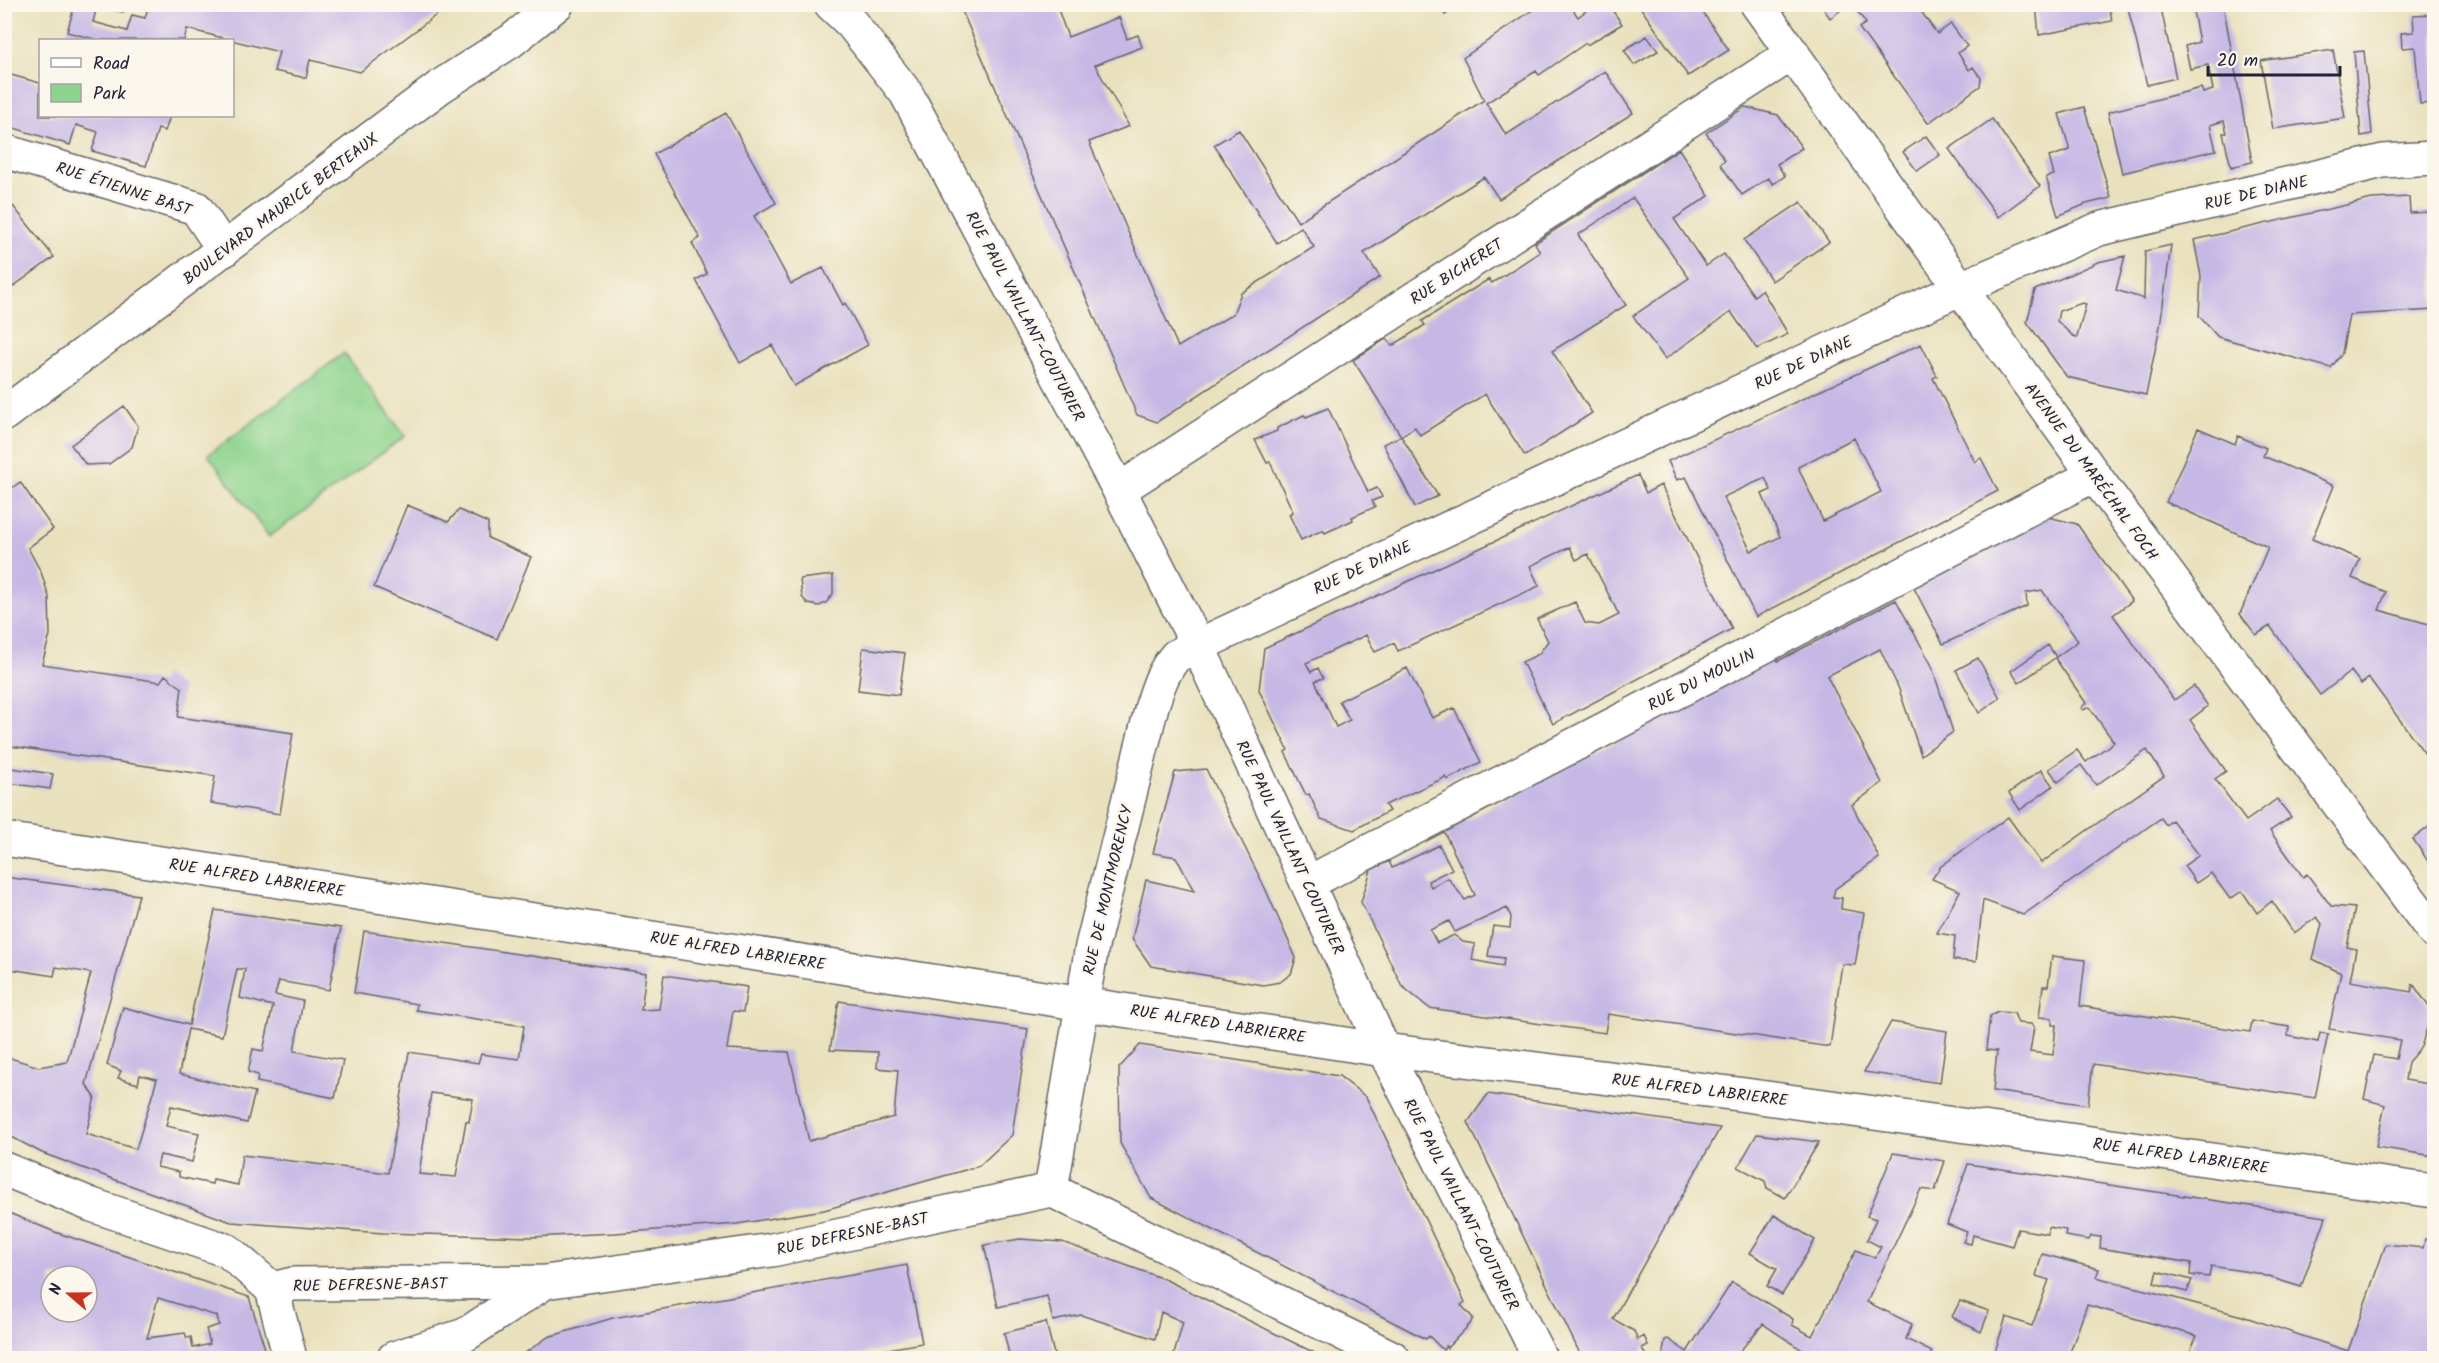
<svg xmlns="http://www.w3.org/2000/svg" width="2439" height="1363" viewBox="0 0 2439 1363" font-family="Kalam,sans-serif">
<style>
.green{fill:#8dd38d;stroke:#587a64;stroke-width:1.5}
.building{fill:#c6b8e5;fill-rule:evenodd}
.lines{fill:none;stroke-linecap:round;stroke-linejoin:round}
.minor-casing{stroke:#686568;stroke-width:36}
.secondary-casing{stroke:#686568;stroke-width:36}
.minor{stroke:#fff;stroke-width:33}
.secondary{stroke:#fff;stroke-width:33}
.labels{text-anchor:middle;stroke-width:5;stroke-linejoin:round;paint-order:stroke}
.street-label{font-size:16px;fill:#22223b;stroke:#fbf7ec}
</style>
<rect width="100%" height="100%" fill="#fbf7ec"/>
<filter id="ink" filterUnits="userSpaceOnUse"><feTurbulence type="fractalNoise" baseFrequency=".0167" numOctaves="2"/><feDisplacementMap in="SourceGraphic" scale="12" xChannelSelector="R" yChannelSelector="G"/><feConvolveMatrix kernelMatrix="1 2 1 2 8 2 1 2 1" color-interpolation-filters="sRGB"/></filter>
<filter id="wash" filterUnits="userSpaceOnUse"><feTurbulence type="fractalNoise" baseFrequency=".008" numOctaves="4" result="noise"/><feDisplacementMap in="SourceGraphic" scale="24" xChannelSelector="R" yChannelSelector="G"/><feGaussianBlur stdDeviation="1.35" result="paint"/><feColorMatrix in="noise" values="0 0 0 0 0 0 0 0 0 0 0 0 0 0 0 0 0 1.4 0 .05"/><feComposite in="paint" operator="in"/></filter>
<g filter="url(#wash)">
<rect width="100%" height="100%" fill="#e9e1bd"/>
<path class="green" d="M344,353L405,436L269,537L208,455Z"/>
<g id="blocks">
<path class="building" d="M75,4H129L123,12L97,6L93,22L127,31L132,15L145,18L149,4H451L360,72L310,60L306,78L274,71L279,52L187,29L184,40H98L67,32Z
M959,4H1056L1068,37L1119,17L1127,39L1138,35L1142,47L1095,65L1129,126L1089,142L1178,347L1233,314L1241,293L1314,247L1301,227L1277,243L1214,145L1239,130L1298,222L1484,100L1463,58L1541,4H1569L1578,17L1595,4H1608L1622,24L1587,45L1586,43L1539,75L1536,71L1486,103L1506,135L1605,71L1633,113L1499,199L1484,177L1364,253L1380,277L1157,422L1137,415Z
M1440,4H1460L1445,15Z
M1638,4H1697L1729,50L1688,76Z
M1820,4H1849L1830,18Z
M1852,4H1916L1937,34L1951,24L1967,46L1958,53L1969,70L1973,67L1981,78L1980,86L1928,123L1859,28L1866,23Z
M2036,4H2109L2112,21L2039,35Z
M2127,4H2160L2176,78L2147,85Z
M2208,4H2223L2252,162L2231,167L2223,133H2227L2224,121L2210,125L2216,150L2122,173L2108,112L2201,88L2203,93L2213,90L2208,65L2190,69L2185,46L2199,42L2193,11L2208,7Z
M2434,14V103L2420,104L2415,47L2402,48L2401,33L2414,32L2413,15Z
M1647,36L1658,51L1634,65L1624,50Z
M2333,50L2345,118L2273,129L2261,61Z
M2364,51L2372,134L2361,136L2354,52Z
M4,73L40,83V116H170L165,131L158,129L146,166L92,151L98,132L76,125L70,145L4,125Z
M1745,107L1778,115L1802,148L1777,164L1785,176L1773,184L1768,178L1742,195L1720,164L1725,160L1706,133Z
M2084,107L2111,198L2086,204L2058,216L2046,177L2054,175L2049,157L2070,150L2059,114Z
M726,113L776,203L754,216L791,284L823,268L843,305L845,303L868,345L794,386L772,345L740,363L696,280L707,274L692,243L700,238L654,154Z
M1992,119L2040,186L1998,217L1949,149Z
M1926,136L1940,155L1917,171L1903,152Z
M1679,149L1709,196L1674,219L1706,266L1724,254L1754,296L1762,290L1788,334L1757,349L1731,312L1665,359L1633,316L1689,278L1633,198L1578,235L1626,305L1552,351L1592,413L1525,456L1485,394L1420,435L1415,427L1401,436L1353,360L1387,338L1392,346L1425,325L1422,321L1489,279L1492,283L1540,252L1535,243Z
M2409,197L2410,213L2434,212V310L2349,315L2342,353L2331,368L2218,337L2199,316L2201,276L2194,240L2372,199Z
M1801,202L1829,242L1772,281L1744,240Z
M13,206L54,257L4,293V213Z
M2171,245L2160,326L2146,395L2067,377L2027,322L2035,290L2098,262L2125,256L2116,290L2144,299L2145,251ZM2082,303L2086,304L2077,337L2073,336L2057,321L2059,311Z
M1921,344L1937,376L1933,378L1975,462L1981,458L1998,491L1756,617L1686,477L1677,480L1668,461ZM1854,438L1881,492L1823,521L1798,467ZM1765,478L1771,490L1762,494L1780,537L1751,551L1723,497Z
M124,406L138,426L132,447L109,464L86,465L71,445Z
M1328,408L1368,492L1377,488L1382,497L1372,501L1375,507L1352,517L1353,520L1325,533L1323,530L1301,540L1289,514L1293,512L1270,462L1267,463L1255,440L1277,431V428L1304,415L1306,417Z
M2198,428L2235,444L2238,436L2266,448L2263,456L2334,486L2312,539L2360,559L2352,578L2386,592L2379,610L2429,624L2434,607V760L2431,762L2369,678L2361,684L2351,671L2320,695L2270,626L2256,635L2240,614L2268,547L2166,502Z
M1401,436L1438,496L1415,507L1383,444Z
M1638,475L1646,493L1661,485L1732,629L1553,724L1522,662L1539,654L1548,641L1537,619L1575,602L1585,623L1599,625L1619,615L1588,554L1576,560L1570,547L1530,566L1539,586L1398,651L1394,643L1375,652L1366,635L1306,663L1311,672L1318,668L1323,678L1315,681L1336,727L1350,720L1339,701L1407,668L1432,718L1454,708L1481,762L1447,780L1446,777L1385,805L1389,811L1354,830L1321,819L1309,794L1306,795L1285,752L1288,750L1259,690L1264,648Z
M20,482L53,529L28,548L41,572L49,597L50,635L42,664L160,682L165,675L182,688L178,717L293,733L280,814L211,803L215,776L4,745V494Z
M407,505L448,522L459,510L488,523V538L531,557L497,639L374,587Z
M2044,516L2077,524L2132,601L2113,615L2174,700L2194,686L2208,706L2190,720L2226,771L2215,779L2246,821L2277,799L2291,817L2270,831L2303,877L2307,874L2331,906L2355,908L2347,947L2356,949L2350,981L2411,992L2413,984L2432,1011L2421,1047L2408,1062L2405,1080L2434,1085V1156L2376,1147L2385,1105L2364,1099L2374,1055L2396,1059L2400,1040L2329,1029L2341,973L2313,959L2322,924L2317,917L2294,933L2272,901L2257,913L2242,891L2230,899L2211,873L2196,883L2184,866L2199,855L2172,820L2166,825L2161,818L2023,915L1983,900L1976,962L1953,960L1955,936L1937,933L1960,891L1932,879L1940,867L2008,817L2041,863L2164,776L2147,750L2096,785L2081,765L2058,782L2049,769L2077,750L2086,762L2114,742L2089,707L2083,710L2081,708L2086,703L2055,658L2019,683L2011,671L2048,645L2056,657L2078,641L2042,590L2026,593L2027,606L1943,644L1913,586Z
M833,575V594L826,603L819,606L808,604L802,597L800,579Z
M1896,600L1931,664L1953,732L1921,755L1899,689L1880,649L1827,676L1882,783L1852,805L1879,858L1835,889L1833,897L1842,898L1841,909L1864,913L1855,965L1842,964L1830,1047L1608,1014L1605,1033L1429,1008L1402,986L1361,902L1371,870L1389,861L1392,868L1439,845L1452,869L1428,881L1431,887L1448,878L1465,900L1475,895L1444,832L1776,658L1778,661ZM1507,908L1511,917L1510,928L1493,926L1488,956L1504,958L1503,966L1472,960L1475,944L1463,942L1454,935L1437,943L1430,930L1449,921L1455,932Z
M863,648L905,653L899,695L858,690Z
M1978,658L2000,698L1979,713L1956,670Z
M11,768L53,774L50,789L9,783Z
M1206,769L1265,888L1296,958L1291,974L1280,982L1263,985L1151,966L1132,939L1146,880L1194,891L1176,857L1153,853L1175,772Z
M2041,770L2053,786L2020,810L2009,793Z
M2434,823V870L2413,839Z
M4,877L139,895L86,1084L95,1097L86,1134L136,1149L157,1079L140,1075L138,1084L118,1078L121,1071L107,1065L123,1007L189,1025L215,910L341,928L329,990L279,981L275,995L303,1001L294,1051L343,1060L335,1098L257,1082L258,1075L248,1072L253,1049L263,1051L273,1006L240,998L245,969H237L222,1036L188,1029L179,1074L255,1092L247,1123L171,1106L166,1126L199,1133L192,1162L160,1155L157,1167L179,1172V1177L212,1184L213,1180L238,1185L242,1155L388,1173L409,1052L478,1063L481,1054L519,1059L524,1026L416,1010L417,1004L354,993L364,931L646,973L641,1010L659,1009L664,975L747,987L743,1012L733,1011L727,1049L789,1052L809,1141L894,1117L898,1070L877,1068L878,1052L830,1050L839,1001L1028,1029L1012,1135L979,1166L824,1210L737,1224L615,1233L531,1237L383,1233L231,1222L42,1153L4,1133V1056L39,1067L67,1062L91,973L56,967L54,976L4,968ZM431,1093L473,1099L469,1122L466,1121L456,1177L419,1174Z
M2052,956L2085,960L2080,1006L2250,1032L2252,1021L2289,1027L2288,1036L2318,1042L2320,1033L2328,1034L2315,1098L2093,1064L2088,1105L1993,1091L1997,1051L1986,1050L1990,1016L1998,1012L2014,1013L2018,1023L2031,1024L2034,1027L2030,1052L2053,1055L2056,1025H2052V1018L2039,1017L2043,986H2048Z
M1891,1022L1947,1031L1940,1083L1864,1072Z
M1140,1045L1339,1076L1366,1097L1465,1302L1461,1305L1473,1318L1470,1324L1447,1348L1446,1346L1443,1350L1429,1336L1426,1339L1151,1198L1120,1143L1119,1068Z
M1488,1094L1720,1128L1613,1319L1634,1331L1638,1340L1644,1336L1648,1345L1642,1348L1647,1358H1582L1468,1122Z
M1757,1134L1819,1142L1785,1198L1767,1188L1765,1181L1738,1167Z
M1893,1153L1945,1161L1935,1191L1921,1189L1867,1302L1912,1324L1906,1339L1932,1352L1928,1358H1795L1802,1350L1763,1324L1734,1358H1662L1665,1340L1668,1339L1687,1352L1732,1282L1793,1319L1792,1325L1812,1336L1856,1250L1875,1258L1881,1247L1867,1240L1876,1219L1867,1216Z
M1968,1164L2278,1210L2326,1217L2301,1287L2256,1273L2211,1266L2209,1277L2190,1275L2191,1263L2100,1248L2101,1237L2091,1236L2089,1240L2065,1236L2066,1230L2048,1227V1234L2018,1229L2012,1246L1973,1235L1971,1244L1963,1242L1967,1232L1947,1224Z
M4,1211L55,1232L249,1297L267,1355L266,1358H4ZM51,1276H87V1312H51ZM158,1298L217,1316L219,1325L206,1329L210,1344L193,1348L191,1337L187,1338L185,1333L147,1338Z
M1774,1215L1815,1240L1782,1295L1767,1286L1777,1269L1750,1253Z
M1020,1239L1062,1242L1164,1279L1325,1358H1173L1183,1322L1161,1312L1155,1339L1081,1315L1053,1321L1047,1296L998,1307L984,1245Z
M2425,1239L2434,1240V1358H2187L2197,1336L2087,1305L2068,1358H1993L2006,1317L2032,1326L2049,1280L2036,1276L2042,1254L2099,1269L2096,1277L2242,1316L2348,1351L2386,1244L2423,1248Z
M907,1265L922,1343L838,1358H518L548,1337L613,1318Z
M2157,1271L2192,1280L2187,1292L2154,1283Z
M1960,1301L1989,1311L1981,1332L1952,1317Z
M1046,1322L1055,1358H1010L1004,1333Z"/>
</g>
</g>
<g filter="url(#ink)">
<use href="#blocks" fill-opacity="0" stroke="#686568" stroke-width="1.5"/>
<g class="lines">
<defs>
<path id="minor" d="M1757,4L2094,475L2434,932
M4,151L196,208L224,250
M1119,490L1793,53
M1308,883L2094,475
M1384,1050L1540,1358
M4,1169L92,1205L228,1251L272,1289L290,1358
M1051,1190L1092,946L1152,706C1158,687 1163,671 1176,656L1961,288L2099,229L2383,161L2434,158
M272,1289L293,1284L545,1282L772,1250L1051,1190L1393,1358
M394,1358L465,1335L545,1282"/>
<path id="secondary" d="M831,4L852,24L906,93L1119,490L1197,644L1384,1050
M4,414L441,86L511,41L557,4
M4,839L1384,1050L1738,1094L2434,1191"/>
</defs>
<use href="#minor" class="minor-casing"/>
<use href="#secondary" class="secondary-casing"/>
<use href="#minor" class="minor"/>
<use href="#secondary" class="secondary"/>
</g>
</g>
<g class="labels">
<g class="street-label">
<text transform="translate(124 188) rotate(18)" y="6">RUE ÉTIENNE BAST</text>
<text transform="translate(2256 192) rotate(-13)" y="6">RUE DE DIANE</text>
<text transform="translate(280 208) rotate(-37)" y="6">BOULEVARD MAURICE BERTEAUX</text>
<text transform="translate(1456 271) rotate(-33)" y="6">RUE BICHERET</text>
<text transform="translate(1026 316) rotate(62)" y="6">RUE PAUL VAILLANT-COUTURIER</text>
<text transform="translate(1803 362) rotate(-25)" y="6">RUE DE DIANE</text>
<text transform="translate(2092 471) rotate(54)" y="6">AVENUE DU MARÉCHAL FOCH</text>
<text transform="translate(1362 567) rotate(-25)" y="6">RUE DE DIANE</text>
<text transform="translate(1701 679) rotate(-27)" y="6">RUE DU MOULIN</text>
<text transform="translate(1291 847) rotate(65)" y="6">RUE PAUL VAILLANT COUTURIER</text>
<text transform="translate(257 877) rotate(9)" y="6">RUE ALFRED LABRIERRE</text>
<text transform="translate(1107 890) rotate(-77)" y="6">RUE DE MONTMORENCY</text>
<text transform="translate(738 950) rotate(9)" y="6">RUE ALFRED LABRIERRE</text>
<text transform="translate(1218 1023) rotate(9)" y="6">RUE ALFRED LABRIERRE</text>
<text transform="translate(1700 1089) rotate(7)" y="6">RUE ALFRED LABRIERRE</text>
<text transform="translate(2181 1155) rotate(8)" y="6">RUE ALFRED LABRIERRE</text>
<text transform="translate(1462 1204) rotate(63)" y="6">RUE PAUL VAILLANT-COUTURIER</text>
<text transform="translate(852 1233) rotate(-12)" y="6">RUE DEFRESNE-BAST</text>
<text transform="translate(370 1284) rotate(-1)" y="6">RUE DEFRESNE-BAST</text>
</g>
</g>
<rect width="2439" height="1363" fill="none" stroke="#fbf7ec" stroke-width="24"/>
<rect x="39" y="39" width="195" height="78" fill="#fbf7ec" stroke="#a4a2a5" stroke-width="1.5"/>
<rect x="51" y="58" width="30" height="9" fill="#ffffff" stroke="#a4a2a5" stroke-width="1.5"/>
<text x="93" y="69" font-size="18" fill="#22223b">Road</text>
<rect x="51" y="84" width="30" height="18" fill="#8dd38d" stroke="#a4a2a5" stroke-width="1.5"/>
<text x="93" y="99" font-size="18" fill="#22223b">Park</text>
<g transform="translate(69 1294) rotate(290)"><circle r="28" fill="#fbf7ec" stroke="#a4a2a5" stroke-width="1.5"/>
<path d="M0-4.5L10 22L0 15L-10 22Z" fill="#c8321e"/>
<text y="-9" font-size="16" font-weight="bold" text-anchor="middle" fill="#22223b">N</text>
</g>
<path d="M2208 66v9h132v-9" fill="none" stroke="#22223b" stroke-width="3"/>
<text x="2217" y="66" font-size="18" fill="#22223b" stroke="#fbf7ec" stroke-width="4.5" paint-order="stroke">20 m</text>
</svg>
